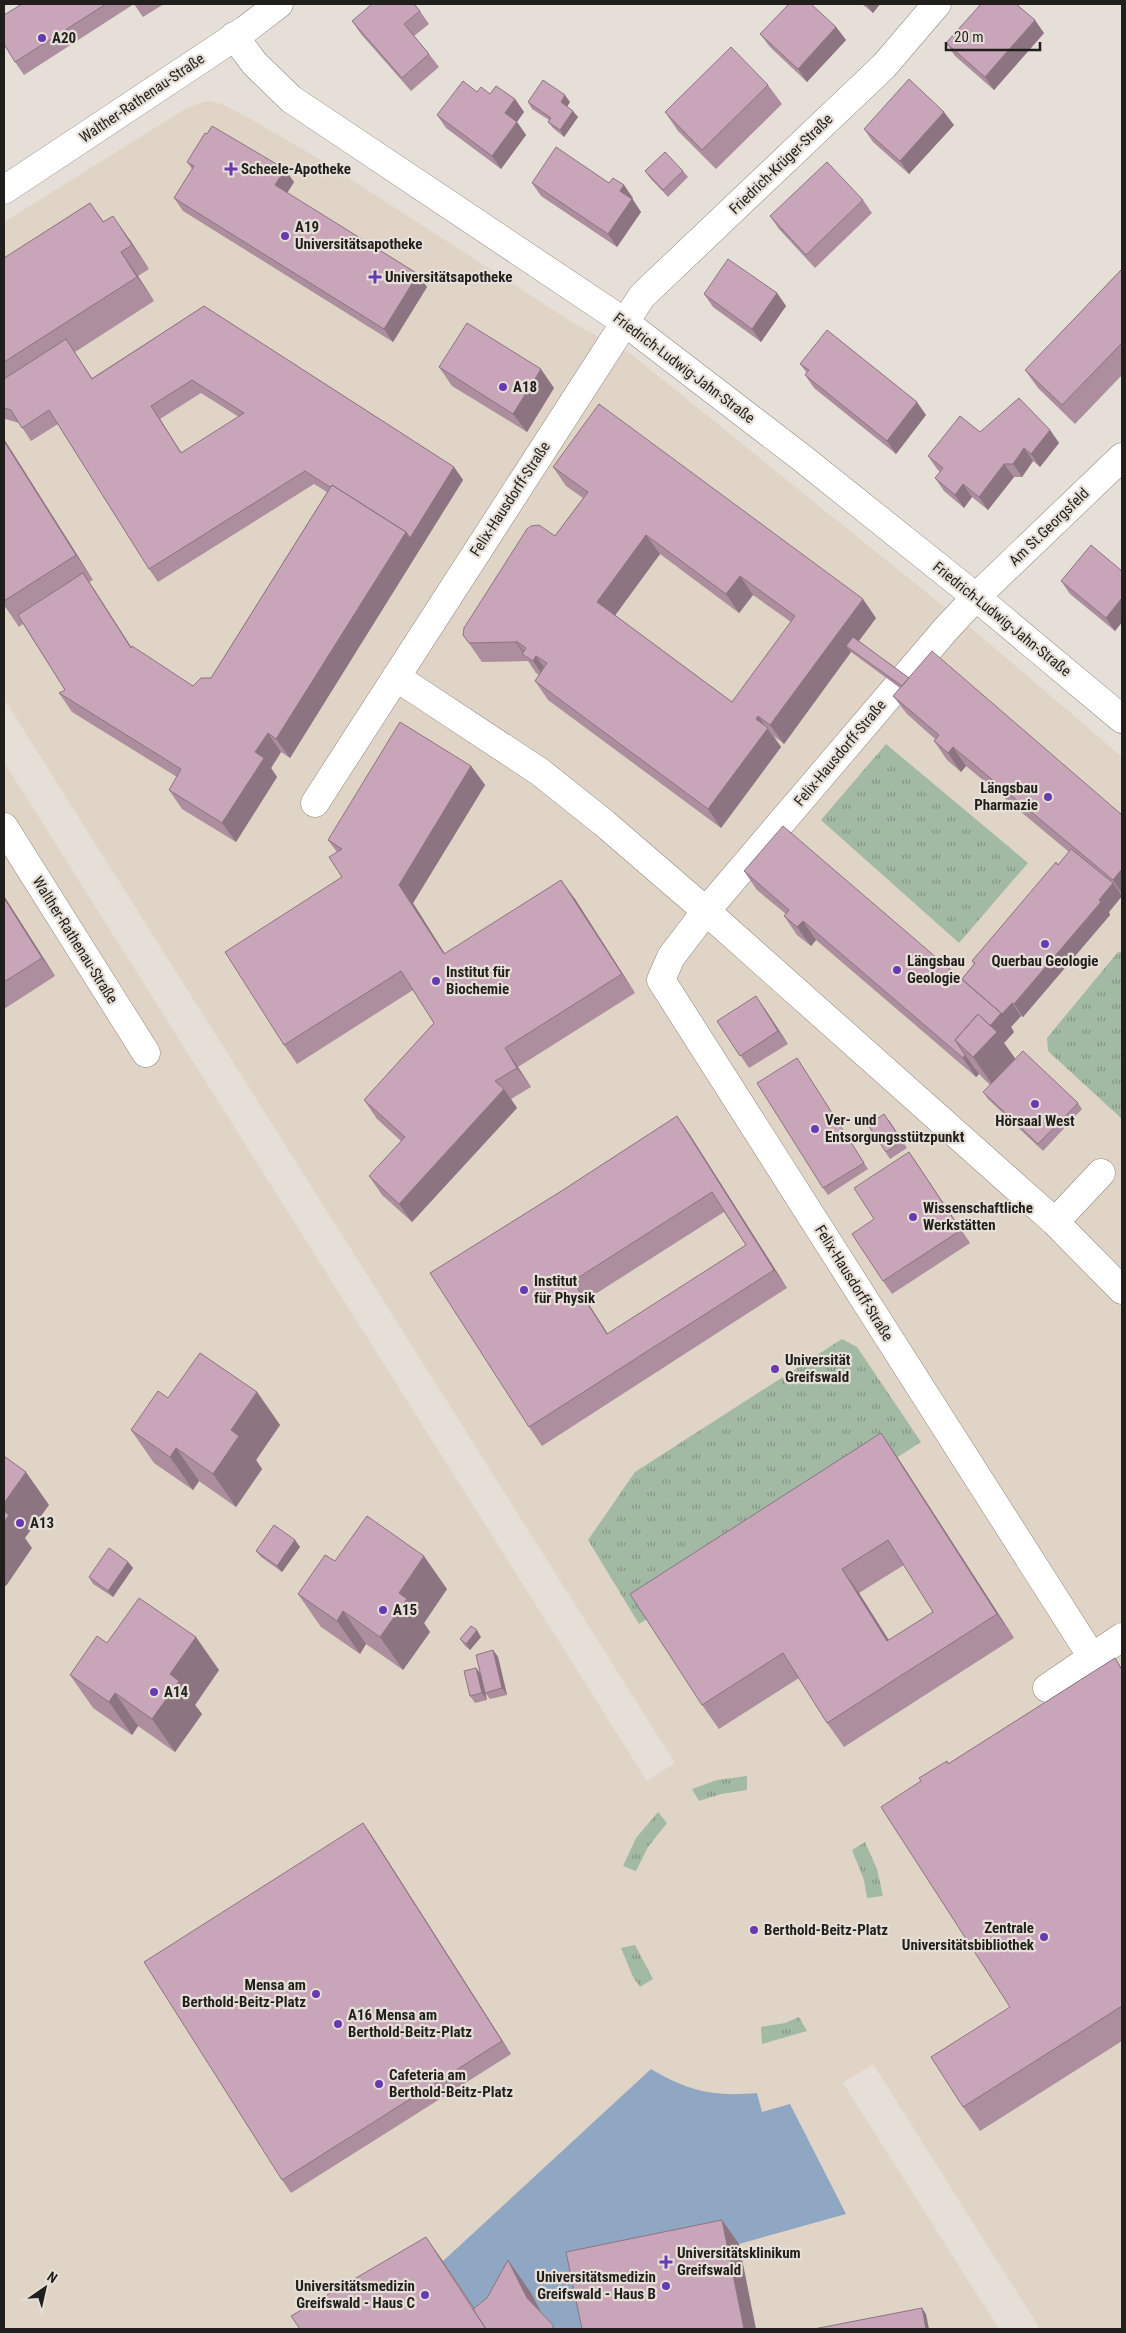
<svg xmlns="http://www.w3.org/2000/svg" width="1126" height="2333" viewBox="0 0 1126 2333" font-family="'Roboto Condensed',sans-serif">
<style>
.built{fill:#e0d4c6}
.grass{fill:url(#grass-tufts)}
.water{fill:#90a7c3}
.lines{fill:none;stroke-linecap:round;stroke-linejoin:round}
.street-casing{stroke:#908982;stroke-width:29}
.secondary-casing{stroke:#908982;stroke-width:29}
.street{stroke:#fff;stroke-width:28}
.secondary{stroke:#fff;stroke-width:28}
.wall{fill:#ac8e9e;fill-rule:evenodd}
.shaded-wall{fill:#8c7481}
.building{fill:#c8a5b8;stroke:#8c7481;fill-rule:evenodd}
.poi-dot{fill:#673ab2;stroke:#e6dfd7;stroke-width:2}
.labels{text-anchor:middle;stroke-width:4.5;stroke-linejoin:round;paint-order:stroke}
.poi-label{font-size:15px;font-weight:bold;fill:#211f1c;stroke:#e6dfd7;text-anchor:start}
.street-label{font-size:15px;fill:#211f1c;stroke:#e6dfd7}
</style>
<defs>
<pattern id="grass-tufts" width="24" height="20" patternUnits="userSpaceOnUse" patternTransform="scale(1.25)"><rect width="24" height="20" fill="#a2b9a4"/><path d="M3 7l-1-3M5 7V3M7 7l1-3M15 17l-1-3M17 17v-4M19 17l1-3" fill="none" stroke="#849685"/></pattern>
</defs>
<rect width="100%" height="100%" fill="#e6dfd7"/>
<path class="built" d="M208,101L222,104L240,113L321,160L575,324L632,355L984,639L1122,757V2329H1040L873,2064L843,2083L999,2329H4V762L647,1781L675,1763L4,699V222L190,106Z"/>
<path class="grass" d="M886,744L1028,863L959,943L821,820Z
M1118,952H1122V1119L1048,1051L1047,1038Z
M842,1339L857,1347L921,1442L639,1624L588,1540L635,1472Z
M747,1776V1790L721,1794L699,1801L692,1789L717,1780Z
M658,1812L667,1823L648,1847L636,1871L623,1866L636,1838Z
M865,1842L877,1869L883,1896L867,1898L864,1880L852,1850Z
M635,1945L653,1979L640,1987L633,1977L621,1948Z
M799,2017L807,2031L762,2044L761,2027L785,2023Z"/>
<path class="water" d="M651,2069C688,2091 714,2097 757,2093L762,2112L790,2104L846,2214L739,2244L594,2329H487L443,2261Z"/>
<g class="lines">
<defs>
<path id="street" d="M234,36L254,63L291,99L626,323L802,458L976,597L1122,719
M396,677L540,772L604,823L706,911L1055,1222L1122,1290
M315,803L642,296L884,66L937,4
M4,827L146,1053
M1055,1222L1101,1173
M1092,1657L661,980L671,957L706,911L946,629L976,597L1122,457
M1047,1688L1122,1637"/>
<path id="secondary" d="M4,190L245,30L279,4"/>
</defs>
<use href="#street" class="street-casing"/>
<use href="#secondary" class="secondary-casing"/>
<use href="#street" class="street"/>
<use href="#secondary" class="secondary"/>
</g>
<path class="wall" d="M22,4H164L143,17L134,4L24,75L15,62Z
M862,4H880L873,13Z
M420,11L429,24L414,36L429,54L439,67L411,91L361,34L352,21Z
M836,27L846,40L807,82L770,47L760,34Z
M1044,33L994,90L955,56L946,43Z
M768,85L782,104L716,169L678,131L665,112Z
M477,92L490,94L515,99L524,112L517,122L526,135L501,169L446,128L437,115Z
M528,102H570L567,107L578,117L564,137L553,128L548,122L549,120L532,109Z
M954,125L909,174L873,142L864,129Z
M187,162L294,182L287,193L427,287L393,342L183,211L174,198L192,169Z
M645,171H683L688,177L668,197L650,178Z
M532,183H609L624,185L641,212L617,247L541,196Z
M863,200L872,213L815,268L779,229L770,216Z
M90,203L104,222L130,240L149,269L138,276L154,301L75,352L92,378L204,306L454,467L463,480L290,758L281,752L271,768L277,777L236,842L182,809L169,790L177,777L72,712L59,693L65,690L23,624L19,627L4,605V439L93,580L89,582L131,647L193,686L211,678L327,492L314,484L158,582L149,569L58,424L31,441L19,423L5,419L4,418V419V258ZM201,393L239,417L181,453L160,419Z
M1122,269V375L1075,424L1038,388L1025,370Z
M777,293L786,306L761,342L713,307L704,294Z
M800,364L926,415L896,454L814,388L805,375L807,373Z
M439,367L554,388L527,432L452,386Z
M1050,430L1059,443L1040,467L1033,461L1022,477H1014L988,510L972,497L964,508L944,491L935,478L940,472L937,469L928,456L980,432Z
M553,467L876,618L859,641L909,678L1122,815V896L1109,912L1110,915L1023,1017L1021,1016L1011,1027L1014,1032L1004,1043L1015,1059L1078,1103L1082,1109L1043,1151L988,1099L983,1092L990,1085L979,1074L976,1077L816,940L811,946L797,935L784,916L786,914L757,890L744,871L962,979L974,964L972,961L1069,852L966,766L961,772L947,760L934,741L935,739L907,714L893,696L900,688L851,652L784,744L774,736L781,747L721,828L548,700L535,681L539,675L536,673L528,661L482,662L463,635L555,536L583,498L566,486ZM660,554L739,613L753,595L791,622L732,702L615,615Z
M1122,571V622L1115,631L1070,594L1061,581Z
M471,766L485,785L413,903L445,954L575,899L635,993L518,1067L531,1087L511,1099L517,1108L412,1222L382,1195L369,1176L401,1141L377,1119L364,1100L434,1023L413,990L297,1064L284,1045L342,877L337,852L328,840Z
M4,896L55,976L4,1009Z
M765,1009L788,1044L749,1068L717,1021Z
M797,1058L868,1169L828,1195L823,1188Z
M677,1116L690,1135L787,1288L542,1446L529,1427L563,1190ZM724,1212L746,1245L608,1334L586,1300Z
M889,1120L907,1148L890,1159L868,1125Z
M909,1152L970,1243L892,1294L883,1281L874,1219Z
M257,1392L280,1425L256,1460L262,1469L236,1507L199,1481L193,1490L154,1463L131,1430L168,1398Z
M881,1433L898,1458L1014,1638L844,1747L827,1723L799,1678L719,1729L702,1705ZM904,1565L933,1612L889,1640L859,1593Z
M295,1540L300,1547L282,1572L261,1557L256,1551Z
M335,1561L447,1589L424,1623L430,1632L403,1670L366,1644L360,1654L321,1627L298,1594Z
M128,1562L133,1568L113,1597L93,1584L89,1577Z
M481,1637L470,1650L465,1646L460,1639Z
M107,1643L219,1670L195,1705L202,1714L175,1752L138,1726L132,1735L93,1708L70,1675Z
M493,1650L498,1657L507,1695L490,1699L485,1693L487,1700L475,1703L470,1696L480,1674Z
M1115,1658L1122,1669V2041L980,2131L963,2107L1010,2007L947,1761L948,1764Z
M363,1823L372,1836L511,2054L291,2193L282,2180Z"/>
<path class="shaded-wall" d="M866,4H880L873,13Z
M1035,20L1044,33L994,90L985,77Z
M836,27L846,40L807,82L798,69Z
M565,95L570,102L565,109L561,102Z
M515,99L524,112L514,126L505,113Z
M573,111L578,117L564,137L560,130Z
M944,112L954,125L909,174L900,161Z
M517,122L526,135L501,169L492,156Z
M285,169L294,182L284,198L275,185Z
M624,185L633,198L629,204L620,191Z
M632,199L641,212L617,247L608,234Z
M113,216L130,240L149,269L132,245Z
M121,252L138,276L154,301L137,277Z
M418,274L427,287L393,342L384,329Z
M777,293L786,306L761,342L752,329Z
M541,369L554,388L527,432L513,414Z
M917,402L926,415L896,454L887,441Z
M151,406L160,419L190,466L181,453Z
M1050,430L1059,443L1040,467L1031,454Z
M4,439L93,580L76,555L4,441Z
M1024,448L1033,461L1022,477L1013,464Z
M1004,464L1014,477L988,510L979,497Z
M454,467L463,480L290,758L276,739L406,532Z
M963,484L972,497L964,508L955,495Z
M646,535L660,554L611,621L597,602Z
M83,573L96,592L144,667L131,648Z
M740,576L753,595L739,613L726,594Z
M1122,598V622L1115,631L1106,618Z
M863,599L876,618L852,650L846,646L851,652L784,744L770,725Z
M516,641L528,657L525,656L516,642Z
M536,656L549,674L546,680L533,661Z
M758,716L781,747L721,828L708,809Z
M268,733L281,752L271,768L277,777L236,842L222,823L255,752Z
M953,747L966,766L961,772L948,753Z
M471,766L485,785L413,903L457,973L444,954L399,885Z
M1122,869V894L1113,880Z
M561,880L575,899L635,993L622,974Z
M1113,883L1122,896L1109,912L1110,915L1023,1017L1014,1004Z
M4,896L55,976L42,958L4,898Z
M803,921L816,940L811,946L797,927Z
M756,996L765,1009L788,1044L778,1031Z
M1012,1003L1021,1016L1011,1027L1014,1032L1004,1043L1020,1065L996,1090L973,1057L967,1052L1001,1013Z
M505,1048L518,1067L531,1087L517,1068Z
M965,1055L979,1074L976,1077L963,1058Z
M504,1089L517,1108L412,1222L399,1204Z
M677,1116L690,1135L787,1288L774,1270Z
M909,1152L918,1165L970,1243L961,1230Z
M573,1281L586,1300L620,1353L607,1334Z
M257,1392L280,1425L256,1460L262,1469L236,1507L213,1474L231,1430Z
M881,1433L898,1458L1014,1638L997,1614Z
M176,1448L199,1481L193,1490L170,1457Z
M26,1472L49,1505L25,1538L32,1548L6,1586L4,1584V1503Z
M295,1540L300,1547L282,1572L277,1566Z
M424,1556L447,1589L424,1623L430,1632L403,1670L380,1637L399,1593Z
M128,1562L133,1568L113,1597L108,1591Z
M842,1569L859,1593L904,1665L887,1641Z
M343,1611L366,1644L360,1654L337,1621Z
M477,1630L481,1637L470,1650L466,1644Z
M196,1637L219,1670L195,1705L202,1714L175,1752L152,1719L170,1674Z
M493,1650L498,1657L507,1695L502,1688Z
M476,1668L481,1674L487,1700L482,1693Z
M115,1693L138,1726L132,1735L109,1702Z
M363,1823L372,1836L511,2054L502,2041Z
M722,2220L739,2244L756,2329H744Z
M426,2237L443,2261L488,2329H487Z
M508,2260L531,2293L550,2329L527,2298Z
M922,2308L926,2314L929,2329H926Z"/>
<path class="building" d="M22,4H106L15,62L4,44V15Z
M372,4H414L420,11L404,24L429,54L402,78L352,21Z
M789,4H811L836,27L798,69L760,34Z
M981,4H1016L1035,20L985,77L946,43Z
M731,47L768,85L702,150L665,112Z
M909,79L944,112L900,161L864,129Z
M543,80L565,95L561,102L573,111L560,130L548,122L551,118L528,102Z
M463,81L477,92L481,87L490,94L496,86L515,99L505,113L517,122L492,156L437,115Z
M212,126L285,169L275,185L418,274L384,329L174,198L194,166L187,162L205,133L207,134Z
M556,147L609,183L613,178L624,185L620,191L632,199L608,234L532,183Z
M665,152L683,171L663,190L645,171Z
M827,162L863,200L806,255L770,216Z
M90,203L103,222L113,216L132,245L121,252L137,277L4,362V258Z
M728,259L777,293L752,329L704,294Z
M1122,269V343L1062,405L1025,370Z
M204,306L454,467L410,538L406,532L332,485L330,487L305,471L149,569L49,410L22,428L11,410L4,408V379L66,339L92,379ZM192,380L244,413L181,453L151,406Z
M467,323L541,369L513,414L439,367Z
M827,330L917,402L887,441L805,375L809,370L800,364Z
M1019,398L1050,430L1031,454L1024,448L1013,464H1004L979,497L963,484L955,495L935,478L943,468L928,456L960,416L980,432Z
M599,404L863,599L770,725L758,716L756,719L768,728L708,809L535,681L547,663L536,656L533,661L522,654L526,648L516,641V642L469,643L463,635L464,628L527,529L531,526L539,525L555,536L588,492L553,467ZM646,535L726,594L740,576L795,616L732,702L597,602Z
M4,441L76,555L4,601Z
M332,485L406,532L276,739L268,733L255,752L264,758L222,823L169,790L181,769L59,693L65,690L18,615L83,573L131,648L132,646L193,686L201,678H211Z
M1091,545L1122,571V598L1106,618L1061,581Z
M853,637L909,678L902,686L846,646Z
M932,651L1122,815V869L1113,880L953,747L948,753L934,741L939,735L893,696Z
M400,722L471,766L399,885L444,954L561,880L622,974L505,1048L517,1068L495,1081L504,1089L399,1204L369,1176L405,1137L364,1100L434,1023L401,971L284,1045L225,952L342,877L329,857L342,849L328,840Z
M783,826L1001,1013L990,1026L978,1014L955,1040L965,1055L963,1058L803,921L797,927L784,916L789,910L744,871Z
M1071,849L1113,883L1099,900L1101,902L1014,1004L1012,1003L1002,1014L962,979L975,963L972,961L1056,862L1058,865Z
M4,898L42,958L4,982Z
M756,996L778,1031L740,1056L717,1021Z
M978,1014L997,1032L973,1057L955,1040Z
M1023,1051L1078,1103L1038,1144L983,1092Z
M797,1058L864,1163L823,1188L757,1083Z
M884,1114L902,1141L886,1152L868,1125Z
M677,1116L774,1270L529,1427L430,1273L563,1190ZM712,1192L746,1245L607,1334L573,1281Z
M909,1152L961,1230L883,1281L852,1234L874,1219L854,1188Z
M200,1353L257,1392L231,1430L239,1436L213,1474L176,1448L170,1457L131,1430L158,1391L168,1398Z
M881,1433L997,1614L827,1723L783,1653L702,1705L630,1594ZM888,1540L933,1612L887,1641L842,1569Z
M4,1456L26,1472L4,1503Z
M4,1511L9,1515L4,1522Z
M367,1516L424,1556L399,1593L407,1599L380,1637L343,1611L337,1621L298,1594L325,1555L335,1561Z
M274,1525L295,1540L277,1566L256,1551Z
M109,1548L128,1562L108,1591L89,1577Z
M139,1598L196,1637L170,1674L179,1681L152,1719L115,1693L109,1702L70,1675L97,1636L107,1643Z
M471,1626L477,1630L466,1644L460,1639Z
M493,1650L502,1688L485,1693L476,1655Z
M1115,1658L1122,1670V2006L963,2107L931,2057L1010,2007L881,1807L921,1781L919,1778L947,1761L948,1764Z
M476,1668L482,1693L470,1696L464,1671Z
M363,1823L502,2041L282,2180L144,1962Z
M722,2220L744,2329H582L566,2252Z
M426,2237L486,2329H300L291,2316Z
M508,2260L527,2298L554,2326L551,2329H486L473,2309L487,2298Z
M922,2308L926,2329H814Z"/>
<g class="poi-dot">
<circle cx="42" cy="38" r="5"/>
<path d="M228.5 161.5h5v5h5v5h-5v5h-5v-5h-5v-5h5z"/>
<circle cx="285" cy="236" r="5"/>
<path d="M372.5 269.5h5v5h5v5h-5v5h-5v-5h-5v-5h5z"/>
<circle cx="503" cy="387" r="5"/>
<circle cx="1048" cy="797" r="5"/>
<circle cx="1045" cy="944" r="5"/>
<circle cx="897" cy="970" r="5"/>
<circle cx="436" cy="981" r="5"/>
<circle cx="1035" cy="1104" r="5"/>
<circle cx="815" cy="1129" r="5"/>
<circle cx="913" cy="1217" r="5"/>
<circle cx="524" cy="1290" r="5"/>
<circle cx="775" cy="1369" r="5"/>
<circle cx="20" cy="1523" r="5"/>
<circle cx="383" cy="1610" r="5"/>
<circle cx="154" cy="1692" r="5"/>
<circle cx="754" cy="1930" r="5"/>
<circle cx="1044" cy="1937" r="5"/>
<circle cx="316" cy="1994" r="5"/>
<circle cx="338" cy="2024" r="5"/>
<circle cx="379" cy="2084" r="5"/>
<path d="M663.5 2254.5h5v5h5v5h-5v5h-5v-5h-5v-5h5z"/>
<circle cx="666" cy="2286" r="5"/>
<circle cx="425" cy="2295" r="5"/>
</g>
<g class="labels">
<g class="poi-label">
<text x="52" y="43">A20</text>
<text x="241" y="174">Scheele-Apotheke</text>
<text x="295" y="232">A19<tspan x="295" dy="17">Universitätsapotheke</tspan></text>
<text x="385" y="282">Universitätsapotheke</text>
<text x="513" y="392">A18</text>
<text x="1038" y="793" text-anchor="end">Längsbau<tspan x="1038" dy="17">Pharmazie</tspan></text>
<text x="907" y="966">Längsbau<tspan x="907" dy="17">Geologie</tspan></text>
<text x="1045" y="966" text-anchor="middle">Querbau Geologie</text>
<text x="446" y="977">Institut für<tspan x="446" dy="17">Biochemie</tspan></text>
<text x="825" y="1125">Ver- und<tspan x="825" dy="17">Entsorgungsstützpunkt</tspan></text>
<text x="1035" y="1126" text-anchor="middle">Hörsaal West</text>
<text x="923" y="1213">Wissenschaftliche<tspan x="923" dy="17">Werkstätten</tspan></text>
<text x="534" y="1286">Institut<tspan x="534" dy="17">für Physik</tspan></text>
<text x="785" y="1365">Universität<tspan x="785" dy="17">Greifswald</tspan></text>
<text x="30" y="1528">A13</text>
<text x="393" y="1615">A15</text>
<text x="164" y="1697">A14</text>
<text x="1034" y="1933" text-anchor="end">Zentrale<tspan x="1034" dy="17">Universitätsbibliothek</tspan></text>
<text x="764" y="1935">Berthold-Beitz-Platz</text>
<text x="306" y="1990" text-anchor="end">Mensa am<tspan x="306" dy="17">Berthold-Beitz-Platz</tspan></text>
<text x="348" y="2020">A16 Mensa am<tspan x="348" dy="17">Berthold-Beitz-Platz</tspan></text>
<text x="389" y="2080">Cafeteria am<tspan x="389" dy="17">Berthold-Beitz-Platz</tspan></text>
<text x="677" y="2258">Universitätsklinikum<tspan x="677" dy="17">Greifswald</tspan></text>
<text x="656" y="2282" text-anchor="end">Universitätsmedizin<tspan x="656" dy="17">Greifswald - Haus B</tspan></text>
<text x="415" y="2291" text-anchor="end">Universitätsmedizin<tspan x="415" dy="17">Greifswald - Haus C</tspan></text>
</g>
<g class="street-label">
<text transform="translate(142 98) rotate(-34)" y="5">Walther-Rathenau-Straße</text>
<text transform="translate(781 164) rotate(-44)" y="5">Friedrich-Krüger-Straße</text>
<text transform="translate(684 368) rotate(37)" y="5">Friedrich-Ludwig-Jahn-Straße</text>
<text transform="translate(510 499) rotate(-57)" y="5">Felix-Hausdorff-Straße</text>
<text transform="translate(1049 527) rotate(-44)" y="5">Am St.Georgsfeld</text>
<text transform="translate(1002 619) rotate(39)" y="5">Friedrich-Ludwig-Jahn-Straße</text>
<text transform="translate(840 753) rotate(-50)" y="5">Felix-Hausdorff-Straße</text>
<text transform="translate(75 940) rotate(58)" y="5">Walther-Rathenau-Straße</text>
<text transform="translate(854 1283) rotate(58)" y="5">Felix-Hausdorff-Straße</text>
</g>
</g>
<rect width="1126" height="2333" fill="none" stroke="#211f1c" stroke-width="10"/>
<g transform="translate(45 2288) rotate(34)" stroke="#e6dfd7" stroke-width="4" paint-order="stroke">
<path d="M0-4L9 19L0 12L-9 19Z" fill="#211f1c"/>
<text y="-8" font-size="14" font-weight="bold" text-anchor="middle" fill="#211f1c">N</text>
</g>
<path d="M946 42v8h94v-8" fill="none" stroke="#211f1c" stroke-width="2.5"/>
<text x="954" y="42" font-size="15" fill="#211f1c" stroke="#e6dfd7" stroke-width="4" paint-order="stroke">20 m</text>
</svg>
